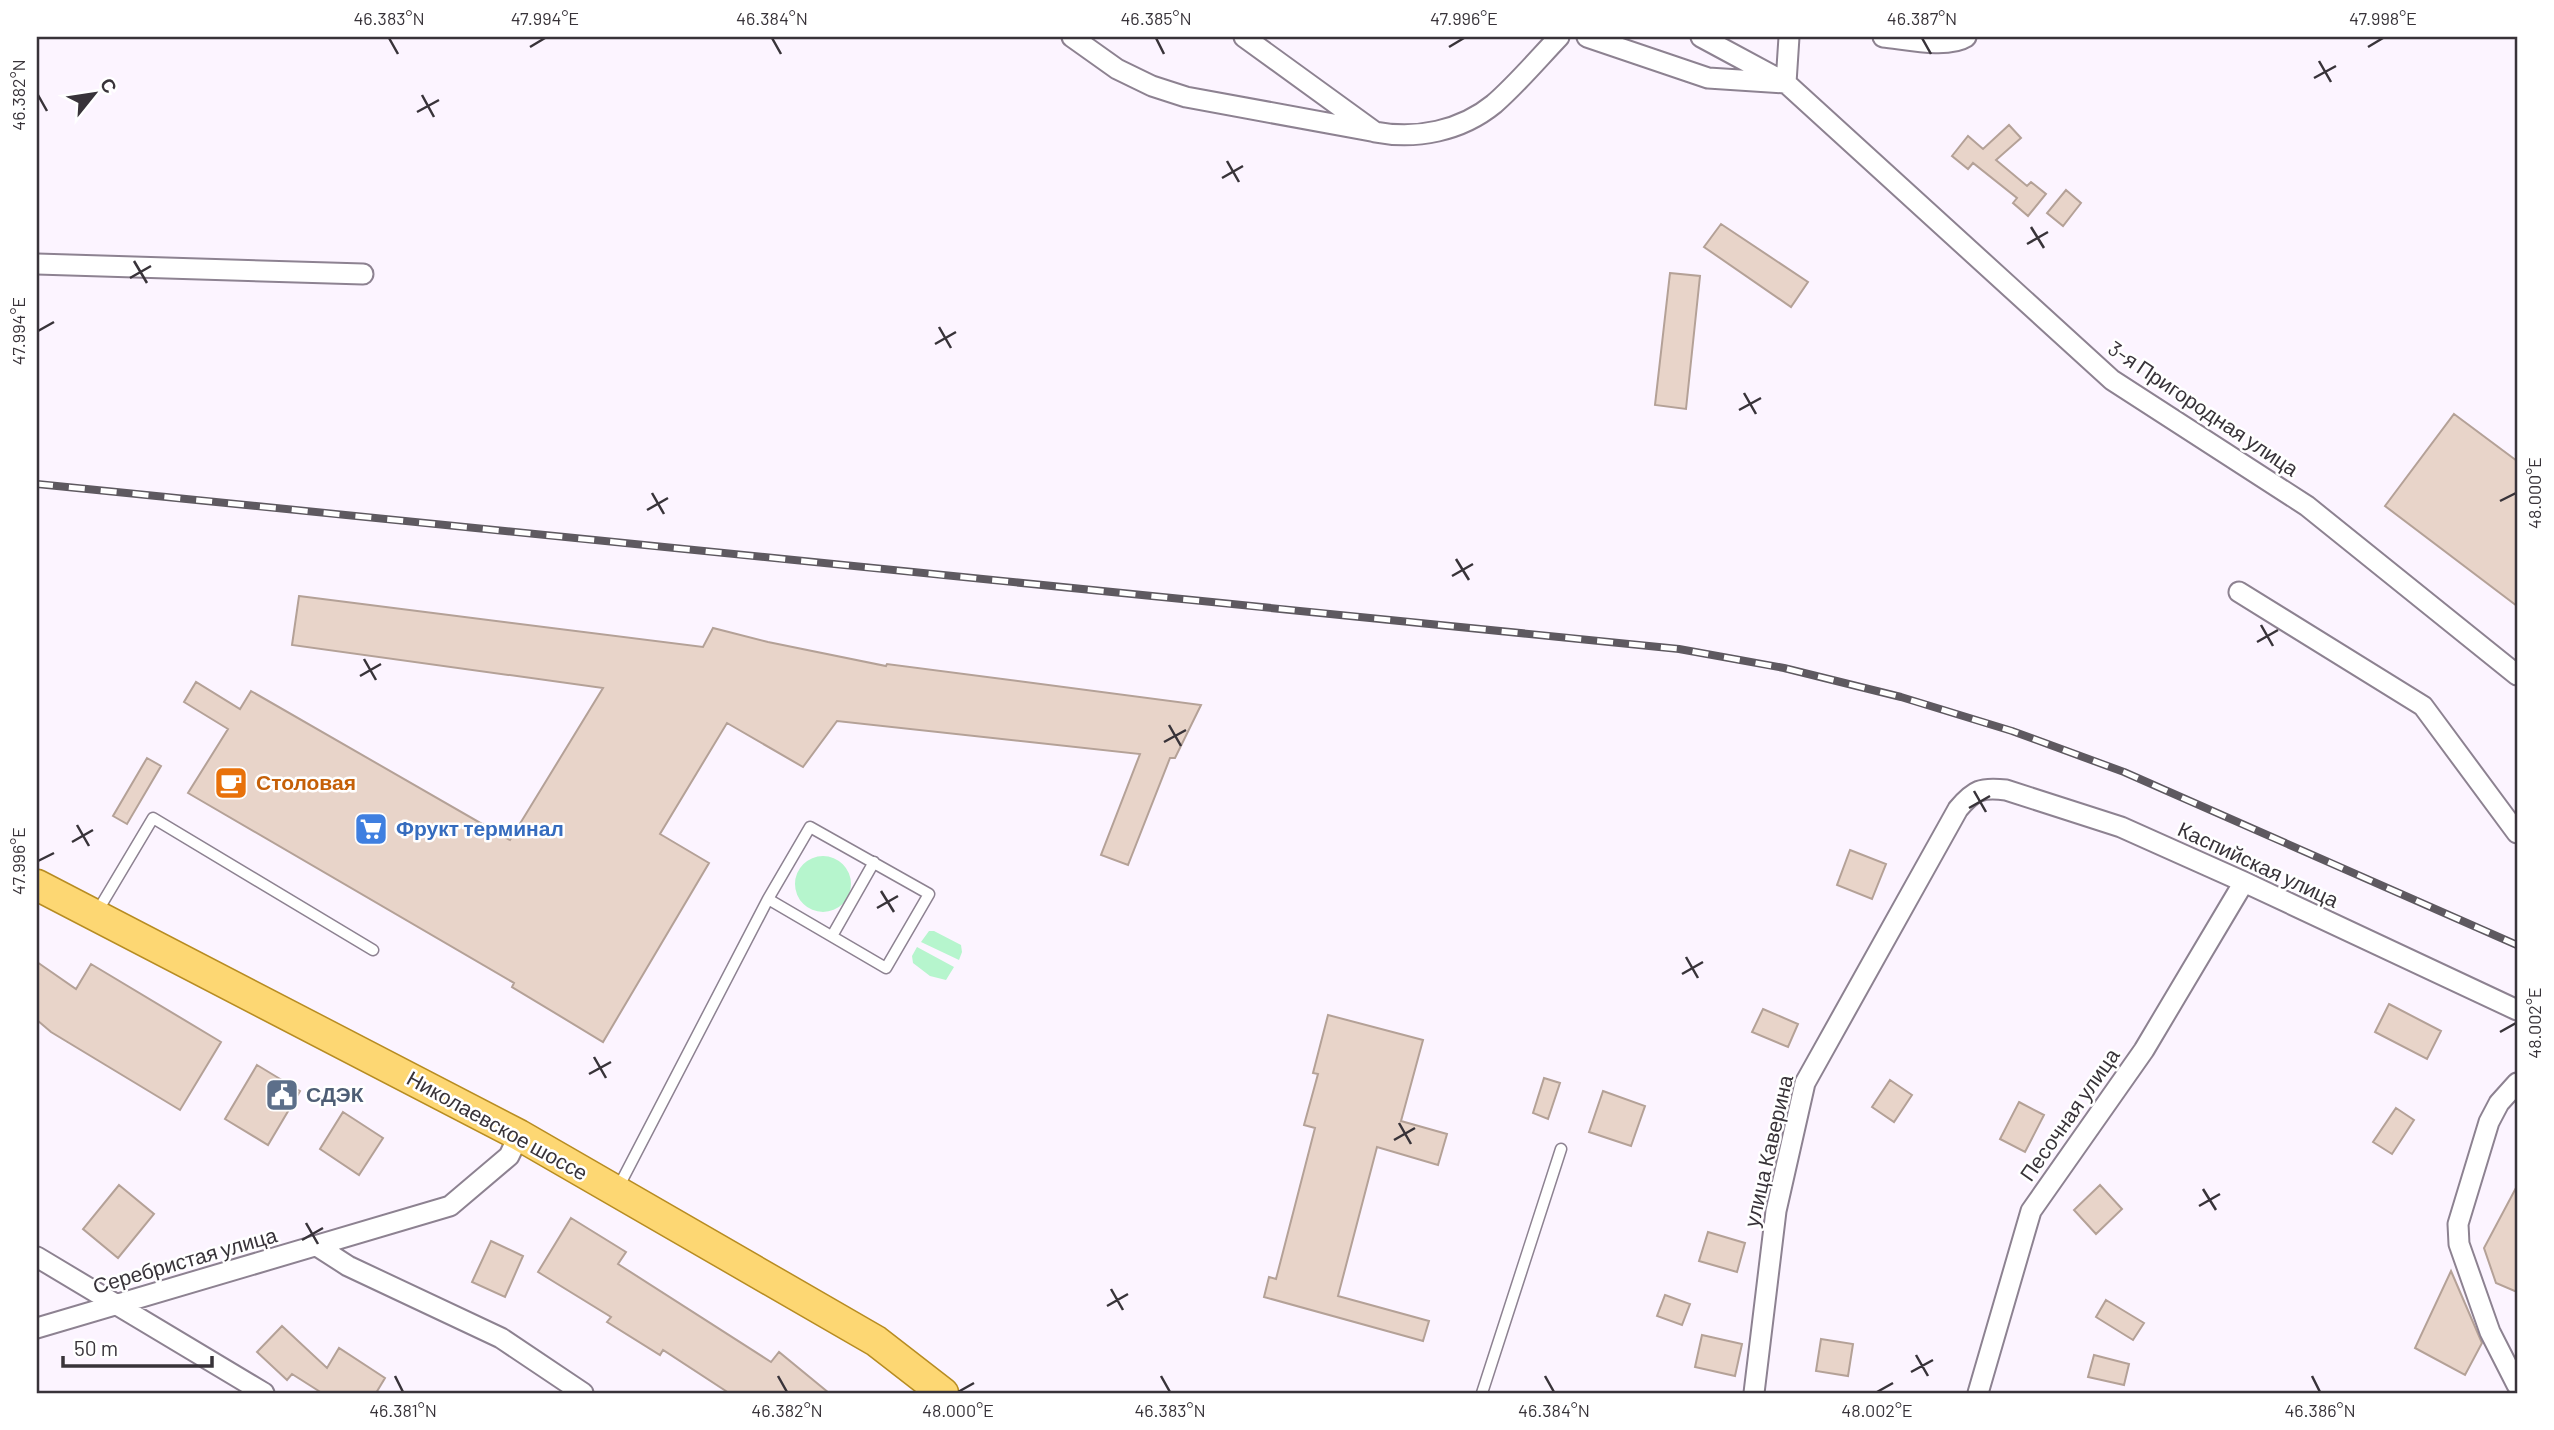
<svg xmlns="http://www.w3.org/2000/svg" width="2554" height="1430" viewBox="0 0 2554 1430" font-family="Barlow,sans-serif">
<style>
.green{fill:#b6f5cd}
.building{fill:#e8d4c9;stroke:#b4a197;stroke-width:2}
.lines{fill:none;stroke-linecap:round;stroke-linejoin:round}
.lane-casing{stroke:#8d8291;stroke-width:13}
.street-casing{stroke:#8d8291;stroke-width:23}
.primary-casing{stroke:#b78c22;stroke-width:33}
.lane{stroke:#fff;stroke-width:10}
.street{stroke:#fff;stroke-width:19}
.primary{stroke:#fdd773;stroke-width:30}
.rail-casing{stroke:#5e5960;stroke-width:8}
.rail{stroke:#fff;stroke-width:5;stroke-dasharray:16;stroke-linecap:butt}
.ticks{fill:none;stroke:#383339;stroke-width:2.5}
.labels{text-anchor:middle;stroke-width:5;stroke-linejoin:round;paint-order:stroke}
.street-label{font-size:21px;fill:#383339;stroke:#fff}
.food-label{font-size:21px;font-weight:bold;fill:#c56008;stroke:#fff;text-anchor:start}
.shop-label{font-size:21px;font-weight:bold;fill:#366cbe;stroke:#fff;text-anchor:start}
.service-label{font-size:21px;font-weight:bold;fill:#4e5e75;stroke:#fff;text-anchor:start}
.neatline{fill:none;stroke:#383339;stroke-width:2.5}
.ticks-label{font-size:18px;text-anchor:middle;fill:#383339}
</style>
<rect width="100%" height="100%" fill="#fcf4ff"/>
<path class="green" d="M795 884a28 28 0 1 1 56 0a28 28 0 1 1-56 0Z
M929,931H934L961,945L962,952L959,960L921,942Z
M917,947L954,967L946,980L930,976L913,963L912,956Z"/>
<path class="building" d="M2009,125L2021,138L1996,160L2027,186L2031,182L2046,194L2028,216L2013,203L2017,198L1973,163L1968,169L1952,156L1968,136L1983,149Z
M2066,190L2081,203L2063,226L2047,213Z
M1721,224L1808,282L1791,307L1704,247Z
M1670,273L1700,276L1686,409L1655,405Z
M2454,414L2517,461V606L2385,506Z
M299,596L703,647L713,628L768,642L886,666L887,664L1201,705L1175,758H1170L1128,865L1101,855L1140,754L837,721L803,767L727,723L660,834L709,863L603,1042L512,987L514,983L188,793L228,729L184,702L196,682L240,709L251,691L510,840L603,688L292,645Z
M147,758L161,766L127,824L113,816Z
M1850,850L1886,864L1872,899L1837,885Z
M37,962L76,989L91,964L221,1042L180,1110L51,1032L37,1020Z
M2389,1004L2441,1031L2427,1059L2375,1032Z
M1763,1009L1798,1024L1788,1047L1752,1032Z
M1328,1015L1423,1040L1401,1121L1447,1134L1438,1165L1377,1147L1338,1296L1429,1321L1423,1341L1264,1297L1269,1277L1276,1279L1315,1128L1304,1125L1318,1074L1313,1073Z
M257,1065L300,1091L268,1145L225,1119Z
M1544,1078L1560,1083L1548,1119L1533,1113Z
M1890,1080L1912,1095L1894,1122L1872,1107Z
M1603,1091L1645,1106L1631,1146L1589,1132Z
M2019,1102L2044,1115L2025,1152L2000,1139Z
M2396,1108L2414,1120L2392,1154L2373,1142Z
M343,1112L383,1138L359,1175L320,1149Z
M119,1185L154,1214L118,1258L83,1229Z
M2100,1185L2122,1209L2096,1234L2074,1210Z
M2517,1186V1292L2496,1283L2484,1248Z
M571,1218L626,1252L618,1264L771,1362L779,1352L829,1393H729L663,1350L660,1355L607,1322L611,1317L538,1272Z
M1708,1232L1745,1243L1737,1272L1699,1261Z
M491,1241L523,1256L505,1297L472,1282Z
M2451,1271L2482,1343L2465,1375L2415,1348Z
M1665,1295L1690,1304L1682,1325L1657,1316Z
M2106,1300L2144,1323L2133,1340L2096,1317Z
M282,1326L327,1368L339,1348L385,1378L376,1393H322L292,1374L287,1380L257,1352Z
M1702,1335L1742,1344L1735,1376L1695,1367Z
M1821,1339L1853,1344L1848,1376L1816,1371Z
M2094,1355L2129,1364L2124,1385L2088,1377Z"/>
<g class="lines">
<defs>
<path id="lane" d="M97,912L153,818L373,950
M832,936L874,862
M618,1188L768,899L810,827L929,894L886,968L768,899
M1482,1393L1561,1149"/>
<path id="street" d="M1072,37L1117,69L1152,86L1186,97L1371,131
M1244,37L1375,132C1416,140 1461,131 1494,104C1517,84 1538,59 1559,37
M1587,37L1708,78L1786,83
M1701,37L1779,79
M1789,37L1786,83L2112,380L2307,506L2517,675
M1883,37C1905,39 1947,49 1966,37
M37,264L363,274
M2239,592L2423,706L2517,833
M2517,1083L2499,1103L2489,1122L2458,1224L2459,1244L2490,1332L2517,1385
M317,1246L348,1266L501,1338L583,1393
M37,1257L264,1393
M37,1328L450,1206L509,1156L519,1135
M1754,1393L1776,1211L1805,1083L1958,809C1974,790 1981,787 2006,790L2121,827L2244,882L2517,1010
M1978,1393L2031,1211L2144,1050L2244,882"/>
<path id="primary" d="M37,885L519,1135L876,1341L943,1393"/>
</defs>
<use href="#lane" class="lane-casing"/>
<use href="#street" class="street-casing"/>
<use href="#primary" class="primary-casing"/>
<use href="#lane" class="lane"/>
<use href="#street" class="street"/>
<use href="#primary" class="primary"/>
<defs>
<path id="rail" d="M37,484L1679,649L1784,668L1901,697L2012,731L2124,772L2517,945"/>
</defs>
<use href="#rail" class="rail-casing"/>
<use href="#rail" class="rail"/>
</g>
<path class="ticks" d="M389,38L398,54M772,38L781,54M1156,38L1164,54M1922,38L1931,54M530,47L545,38M1449,47L1464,38M2368,47L2383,38M2319,61L2331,82M2314,78L2336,66M38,95L47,111M422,95L434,117M417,112L439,100M1227,161L1239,182M1222,178L1243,166M2031,227L2044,248M2027,244L2048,232M134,261L147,283M130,278L151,266M939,327L951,348M38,331L54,322M935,344L956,332M1744,393L1756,414M1739,410L1761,398M652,493L664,514M2500,501L2516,493M647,510L668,498M1456,559L1469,580M1452,576L1473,564M2261,625L2273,646M2257,642L2278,630M364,659L376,680M360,676L381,664M1169,725L1181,746M1164,742L1186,730M1974,791L1986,812M1969,808L1990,796M77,825L89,846M72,842L93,830M38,861L54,853M881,891L894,912M877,908L898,896M1686,957L1698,978M1682,974L1703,962M2500,1032L2516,1023M594,1057L606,1078M589,1074L611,1062M1399,1123L1411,1144M1394,1140L1415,1128M2203,1189L2216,1210M2199,1206L2220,1194M306,1223L318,1244M302,1240L323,1228M1111,1289L1123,1310M1107,1306L1128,1294M1916,1355L1928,1376M1911,1372L1933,1360M395,1376L403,1392M778,1376L787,1392M1161,1376L1170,1392M1545,1376L1554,1392M2312,1376L2320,1392M958,1392L974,1383M1877,1392L1893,1383"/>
<defs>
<symbol id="cafe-square" viewBox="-11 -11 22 22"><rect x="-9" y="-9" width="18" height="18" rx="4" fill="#e8710a" stroke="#fff"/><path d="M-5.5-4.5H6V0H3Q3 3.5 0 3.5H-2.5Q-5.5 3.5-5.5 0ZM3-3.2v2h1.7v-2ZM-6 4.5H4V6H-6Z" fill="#fff"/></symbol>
<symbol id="supermarket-square" viewBox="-11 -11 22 22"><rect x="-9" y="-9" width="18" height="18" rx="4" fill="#3f7fe0" stroke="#fff"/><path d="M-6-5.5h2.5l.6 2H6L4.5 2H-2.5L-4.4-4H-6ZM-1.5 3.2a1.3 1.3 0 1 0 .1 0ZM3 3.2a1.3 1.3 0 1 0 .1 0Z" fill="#fff"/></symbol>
<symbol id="civic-square" viewBox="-11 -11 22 22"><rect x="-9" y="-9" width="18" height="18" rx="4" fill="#5c6f8a" stroke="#fff"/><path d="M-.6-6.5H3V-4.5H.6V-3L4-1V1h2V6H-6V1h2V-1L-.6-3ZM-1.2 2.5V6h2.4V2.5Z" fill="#fff"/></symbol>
</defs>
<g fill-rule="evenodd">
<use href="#cafe-square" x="212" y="764" width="38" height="38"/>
<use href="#supermarket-square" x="352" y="810" width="38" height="38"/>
<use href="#civic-square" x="263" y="1076" width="38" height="38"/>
</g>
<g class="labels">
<g class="street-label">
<text transform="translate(2203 409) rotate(34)" y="7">3-я Пригородная улица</text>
<text transform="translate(2258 865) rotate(25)" y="7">Каспийская улица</text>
<text transform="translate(2070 1115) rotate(-55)" y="7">Песочная улица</text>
<text transform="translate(497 1126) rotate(29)" y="7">Николаевское шоссе</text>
<text transform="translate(1769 1151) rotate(-77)" y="7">улица Каверина</text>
<text transform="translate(185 1261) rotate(-16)" y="7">Серебристая улица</text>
</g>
<g class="food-label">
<text x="256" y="790">Столовая</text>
</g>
<g class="shop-label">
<text x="396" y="836">Фрукт терминал</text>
</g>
<g class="service-label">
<text x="306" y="1102">СДЭК</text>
</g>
</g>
<rect width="2554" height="1430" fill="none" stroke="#ffffff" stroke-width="77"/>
<g transform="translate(94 94) rotate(60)" stroke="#ffffff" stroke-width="5" paint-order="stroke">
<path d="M0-5L12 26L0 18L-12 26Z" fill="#383339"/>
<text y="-10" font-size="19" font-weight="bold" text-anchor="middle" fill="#383339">С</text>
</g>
<path d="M63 1356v10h149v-10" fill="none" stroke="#383339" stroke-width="3.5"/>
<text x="74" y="1356" font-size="21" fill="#383339" stroke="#ffffff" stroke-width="5" paint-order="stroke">50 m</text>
<rect x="38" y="38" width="2478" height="1354" class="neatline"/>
<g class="ticks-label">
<text x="389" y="25">46.383°N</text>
<text x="545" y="25">47.994°E</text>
<text x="772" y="25">46.384°N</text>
<text x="1156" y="25">46.385°N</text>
<text x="1464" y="25">47.996°E</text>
<text x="1922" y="25">46.387°N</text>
<text x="2383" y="25">47.998°E</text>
<text transform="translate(19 95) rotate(-90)" y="6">46.382°N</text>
<text transform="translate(19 331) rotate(-90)" y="6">47.994°E</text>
<text transform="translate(2535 493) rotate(-90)" y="6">48.000°E</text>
<text transform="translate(19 861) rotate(-90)" y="6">47.996°E</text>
<text transform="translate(2535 1023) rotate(-90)" y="6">48.002°E</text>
<text x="403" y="1417">46.381°N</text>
<text x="787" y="1417">46.382°N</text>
<text x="958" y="1417">48.000°E</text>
<text x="1170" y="1417">46.383°N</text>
<text x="1554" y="1417">46.384°N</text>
<text x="1877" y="1417">48.002°E</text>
<text x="2320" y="1417">46.386°N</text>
</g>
</svg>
